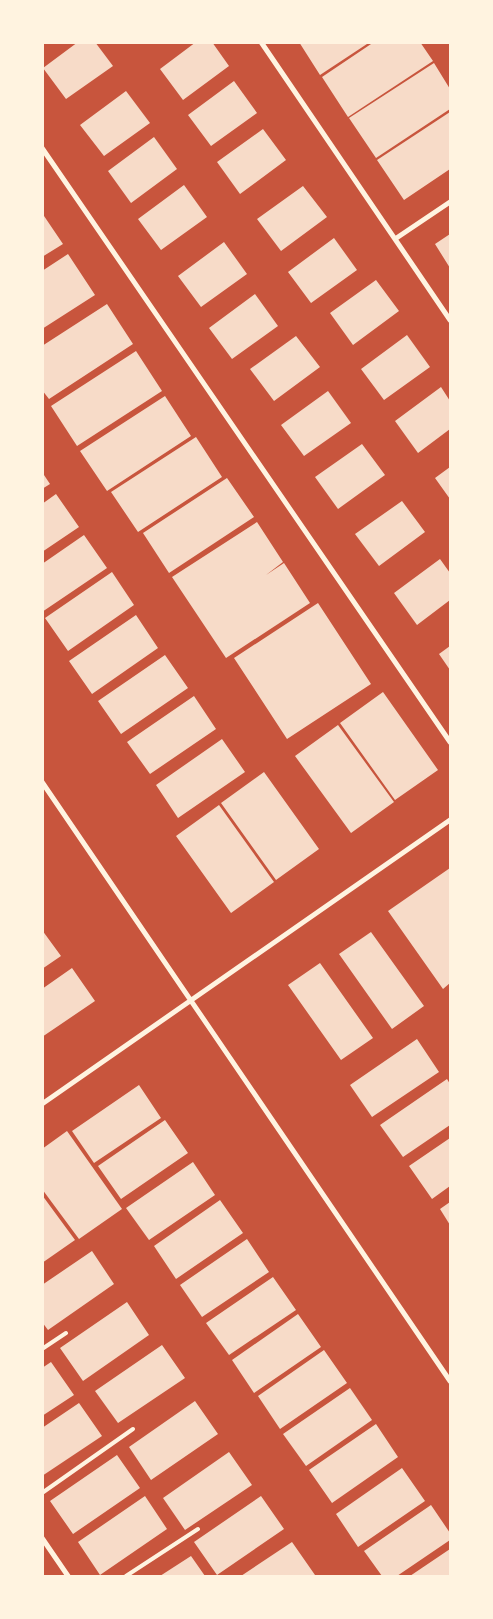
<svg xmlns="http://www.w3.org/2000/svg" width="493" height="1619" viewBox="0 0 493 1619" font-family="Barlow,sans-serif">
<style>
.building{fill:#f7dbc8}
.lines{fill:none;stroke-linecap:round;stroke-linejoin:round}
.service{stroke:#fff3e0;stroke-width:4}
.minor{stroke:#fff3e0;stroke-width:5}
</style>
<rect width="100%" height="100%" fill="#c8553d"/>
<path class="building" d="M78,42H95L113,66L66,99L43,68Z
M196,42H212L229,66L183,100L160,69Z
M299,42H370L320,75Z
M374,42H420L433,61L348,117L322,77Z
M434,63L450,89V109L376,158L349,118Z
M234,81L257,113L211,146L188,115Z
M126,91L150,123L104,156L80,125Z
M450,112V169L404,200L377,160Z
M263,129L286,160L240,194L217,162Z
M154,137L177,169L131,203L108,171Z
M184,185L207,217L161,250L138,219Z
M303,186L327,217L281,251L257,219Z
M42,213L63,244L42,257Z
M450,234V268L435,244Z
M334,238L357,270L311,303L288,272Z
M224,242L247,274L201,307L178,276Z
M68,254L95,295L42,329V271Z
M376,280L399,311L353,345L330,313Z
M255,294L278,326L232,359L209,328Z
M107,304L133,344L49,399L42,390V346Z
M407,335L430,367L384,400L361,369Z
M296,336L320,367L274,401L250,369Z
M136,351L162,391L77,446L51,406Z
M441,387L450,401V429L418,453L395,421Z
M328,391L351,423L304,456L281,425Z
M165,396L191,436L107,491L80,451Z
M196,437L222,477L138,532L111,492Z
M362,444L385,475L338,509L315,477Z
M450,467V499L435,478Z
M42,472L50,484L42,489Z
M227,478L254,517L169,573L143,533Z
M56,494L79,527L42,552V504Z
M402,501L425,532L379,566L355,534Z
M257,522L283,562L266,575L284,563L310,603L226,658L172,577Z
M84,535L107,568L42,612V564Z
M440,559L450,573V600L417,625L394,593Z
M112,572L134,605L68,651L45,618Z
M318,603L371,684L287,739L234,658Z
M136,615L158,648L92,694L69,661Z
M450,646V670L439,654Z
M165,655L188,688L121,734L98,701Z
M383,692L438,770L395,800L340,723Z
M194,696L216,729L150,774L127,742Z
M338,725L394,802L351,833L295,756Z
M222,739L245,772L178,818L156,785Z
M264,772L319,849L276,880L221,803Z
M219,805L274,882L231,913L176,836Z
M450,868V983L443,989L388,911Z
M42,930L61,956L42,969Z
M371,932L424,1006L392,1029L339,954Z
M320,963L373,1038L341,1060L288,985Z
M72,968L95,1001L42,1037V989Z
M417,1039L439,1072L372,1117L350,1085Z
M447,1079L450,1084V1125L403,1157L380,1125Z
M139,1085L161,1118L94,1163L72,1131Z
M165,1120L188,1153L121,1199L98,1166Z
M67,1131L122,1209L79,1239L42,1189V1149Z
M450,1138V1186L432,1199L409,1166Z
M193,1162L215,1195L149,1240L126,1208Z
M42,1195L75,1240L42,1263Z
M220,1200L243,1233L176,1279L154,1246Z
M450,1202V1225L440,1209Z
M247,1239L269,1272L202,1317L180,1285Z
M92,1251L114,1284L48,1330L42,1322V1285Z
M273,1277L296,1310L229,1355L206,1323Z
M127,1302L149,1335L83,1381L60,1348Z
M298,1314L321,1347L254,1393L232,1360Z
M162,1345L185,1378L118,1423L95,1391Z
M324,1350L347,1383L280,1429L258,1396Z
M51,1362L74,1395L42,1416V1368Z
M350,1388L372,1420L306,1466L283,1434Z
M195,1401L218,1434L151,1480L129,1447Z
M79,1403L102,1436L42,1476V1428Z
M376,1424L398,1457L332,1503L309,1470Z
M229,1452L252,1485L185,1530L163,1498Z
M117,1455L140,1488L73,1534L50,1501Z
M402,1468L425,1501L358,1547L336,1514Z
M145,1496L167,1529L100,1575L78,1542Z
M261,1496L284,1529L217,1575L194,1542Z
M431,1505L450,1533V1540L397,1576H382L364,1551Z
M292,1542L315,1575L241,1576Z
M450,1549V1576H410Z
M191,1556L205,1576H160Z"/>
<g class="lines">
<path class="service" d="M42,1349L66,1333
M42,1493L133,1429
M126,1576L198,1529"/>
<path class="minor" d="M261,42L450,320
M42,148L450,742
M395,239L450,202
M42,782L450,1381
M42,1104L450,820
M42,1538L68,1576"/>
</g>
<rect width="493" height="1619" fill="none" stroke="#fff3e0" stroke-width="88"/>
</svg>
